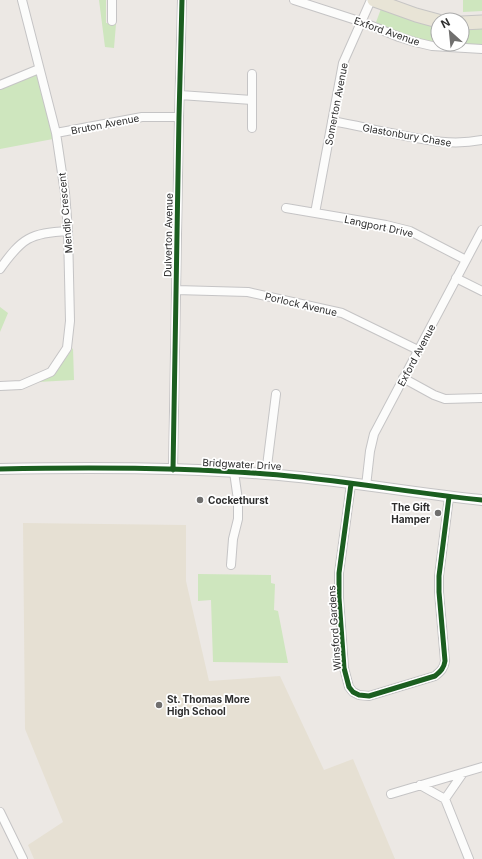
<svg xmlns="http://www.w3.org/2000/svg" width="482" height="859" viewBox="0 0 482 859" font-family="Inter,sans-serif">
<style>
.education{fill:#e6e0d3}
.green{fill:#cee6be}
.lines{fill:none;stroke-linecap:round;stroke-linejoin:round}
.minor-casing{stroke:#c5c4c5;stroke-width:10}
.tertiary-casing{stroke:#c5c4c5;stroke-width:12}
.primary-casing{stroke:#c6c5c4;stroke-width:15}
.minor{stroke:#fcfcfb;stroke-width:8}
.tertiary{stroke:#fcfcfb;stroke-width:10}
.primary{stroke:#e8e4d6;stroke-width:13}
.cycleway-casing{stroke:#fff;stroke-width:8}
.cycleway{stroke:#1b5e20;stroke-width:5}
.poi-dot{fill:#706f6e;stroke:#fff;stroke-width:1.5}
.labels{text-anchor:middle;stroke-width:3.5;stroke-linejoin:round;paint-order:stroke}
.street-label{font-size:10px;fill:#2e2e2e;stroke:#fff}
.poi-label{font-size:10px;font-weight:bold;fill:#2e2e2e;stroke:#fff;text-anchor:start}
</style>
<rect width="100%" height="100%" fill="#ece8e4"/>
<path class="education" d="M23,523L186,525V581L209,681L280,676L324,770L353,759L395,859H34L28,845L63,822L25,729Z"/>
<path class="green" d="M99,0H106V23L116,24L114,48L105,47Z
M463,0H482V11L463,12Z
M382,6L438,26V44H462V27H482V48L431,44L397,36L375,25Z
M37,73L53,139L0,149V88Z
M0,307L8,313L0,332Z
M73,348L74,380L38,382L55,373Z
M198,574L271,575V583L275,584L274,610L278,611L288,663L213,662L211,600L198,601Z"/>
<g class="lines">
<defs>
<path id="minor" d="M112,0V21
M294,0L362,22L399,37L415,42L432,46L482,49
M252,74V128
M0,85L39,69
M180,95L252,100
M332,121C354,125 375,130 396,134C426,140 451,146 482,140
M56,133L142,117H179
M286,208L386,225L410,231L466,260
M315,213L343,63L371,0
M0,269C22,238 30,233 68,231
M456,278L482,291
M176,290L248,292L342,313L418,350
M403,378L434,395L445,399L482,398
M0,386L21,385L51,372L67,348L70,321L68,231L65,193L56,133L22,0
M173,470L179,117L182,0
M266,474L276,394
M351,484L339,573V598L344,668L349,687L353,692L359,695L369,696L435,676C441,671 444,668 445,661L439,592V576L449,497
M366,486L370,451L374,434L482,230
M231,565L233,539L238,519V500L234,472
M463,773L445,799L469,859
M420,785L445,799
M391,794L482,767
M0,812L23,859"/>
<path id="tertiary" d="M0,469C88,467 178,467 266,474C338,479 410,493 482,500"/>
<path id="primary" d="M374,0L416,15L438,21
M462,23L482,22"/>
</defs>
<use href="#minor" class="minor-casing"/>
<use href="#tertiary" class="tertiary-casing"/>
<use href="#primary" class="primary-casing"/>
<use href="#minor" class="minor"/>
<use href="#tertiary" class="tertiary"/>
<use href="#primary" class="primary"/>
<defs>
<path id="cycleway" d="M0,469C88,467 178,467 266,474C338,479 410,493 482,500
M173,470L179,117L182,0
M351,484L339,573V598L344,668L349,687L353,692L359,695L369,696L435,676C441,671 444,668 445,661L439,592V576L449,497"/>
</defs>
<use href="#cycleway" class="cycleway-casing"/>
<use href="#cycleway" class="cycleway"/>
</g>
<g class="poi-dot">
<circle cx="200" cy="500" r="4"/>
<circle cx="438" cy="513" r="4"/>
<circle cx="159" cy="705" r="4"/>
</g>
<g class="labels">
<g class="street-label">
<text transform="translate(387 31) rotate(19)" y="4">Exford Avenue</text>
<text transform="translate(336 104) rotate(-79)" y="4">Somerton Avenue</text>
<text transform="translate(105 124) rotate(-11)" y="4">Bruton Avenue</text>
<text transform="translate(407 135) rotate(10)" y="4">Glastonbury Chase</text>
<text transform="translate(65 213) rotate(-95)" y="4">Mendip Crescent</text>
<text transform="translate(379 226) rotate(12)" y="4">Langport Drive</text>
<text transform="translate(168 235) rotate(-89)" y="4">Dulverton Avenue</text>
<text transform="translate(301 304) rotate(13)" y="4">Porlock Avenue</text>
<text transform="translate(416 355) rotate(-62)" y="4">Exford Avenue</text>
<text transform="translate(242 464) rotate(3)" y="4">Bridgwater Drive</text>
<text transform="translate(334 628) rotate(-94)" y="4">Winsford Gardens</text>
</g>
<g class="poi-label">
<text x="208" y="504">Cockethurst</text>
<text x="430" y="511" text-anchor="end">The Gift<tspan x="430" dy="12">Hamper</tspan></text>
<text x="167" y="703">St. Thomas More<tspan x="167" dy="12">High School</tspan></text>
</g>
</g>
<g transform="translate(450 32) rotate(333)"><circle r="19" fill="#ffffff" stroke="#ababab"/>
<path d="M0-3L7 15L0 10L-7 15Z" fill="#706f6e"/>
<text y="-6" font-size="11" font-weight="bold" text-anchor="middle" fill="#2e2e2e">N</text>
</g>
</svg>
